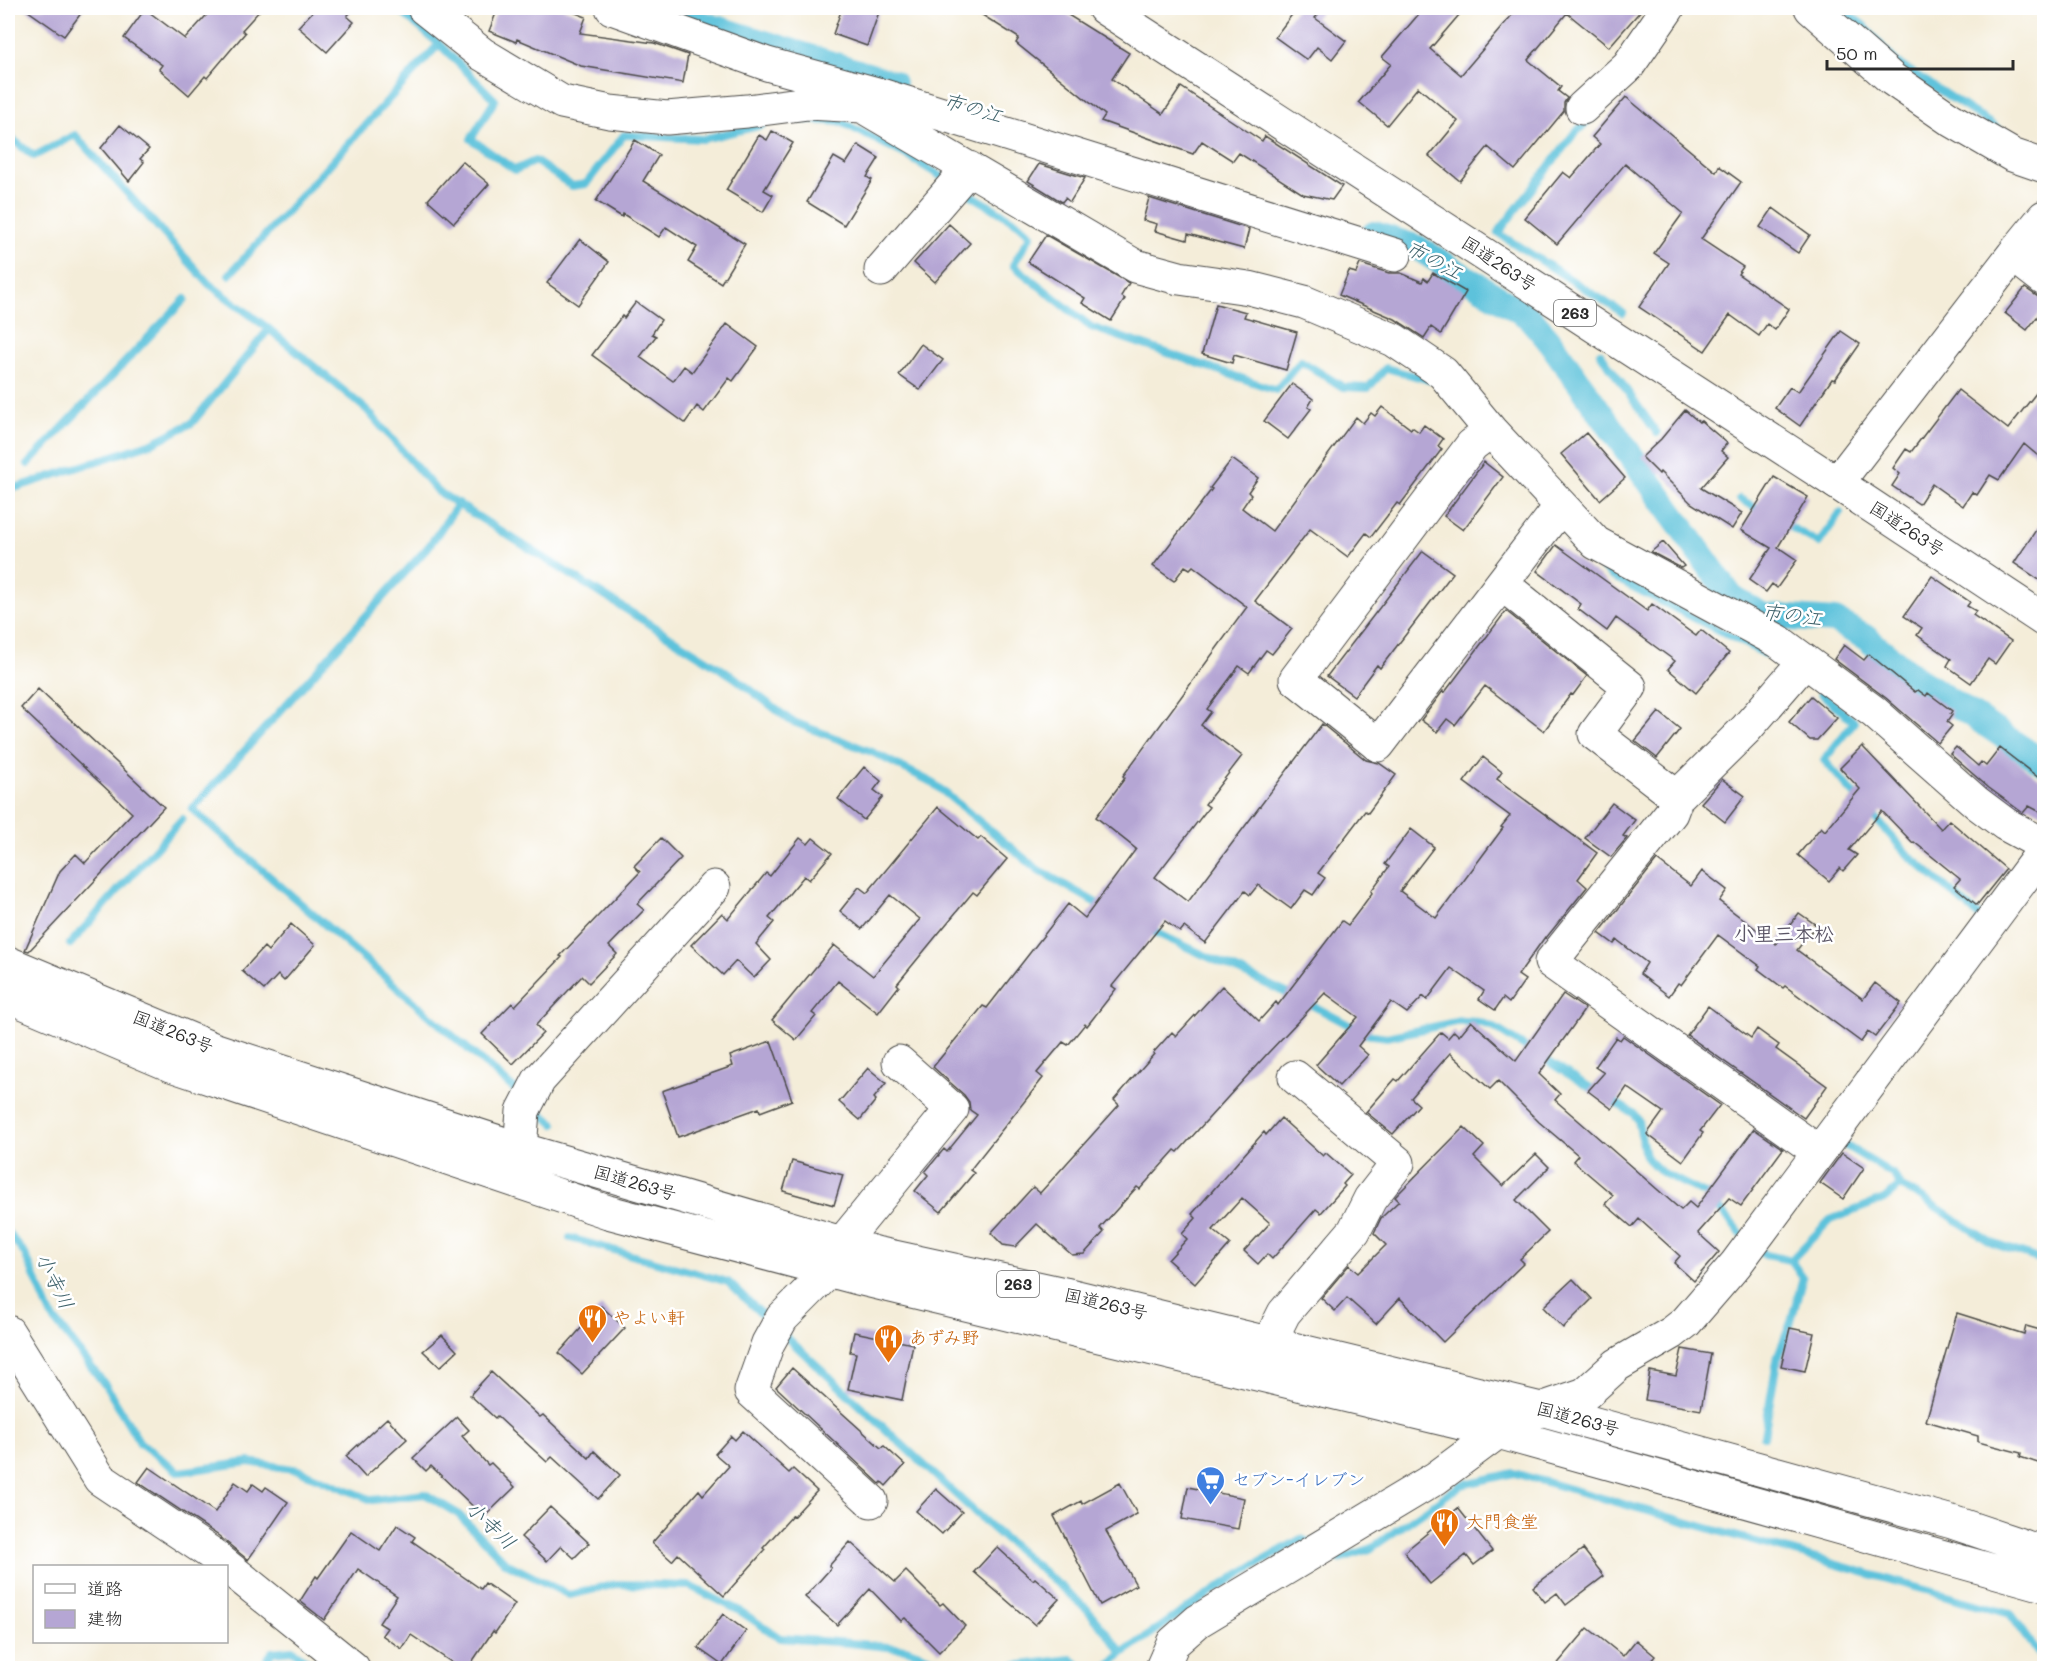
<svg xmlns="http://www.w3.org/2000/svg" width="2052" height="1676" viewBox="0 0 2052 1676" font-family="Mali,'Klee One',sans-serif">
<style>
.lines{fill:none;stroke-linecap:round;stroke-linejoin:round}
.stream{stroke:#5dc2db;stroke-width:8}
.canal{stroke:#5dc2db;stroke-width:26}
.building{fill:#b5a6d4}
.minor-casing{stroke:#494845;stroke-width:35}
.highway-casing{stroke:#494845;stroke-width:35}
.minor{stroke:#fff;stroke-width:33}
.highway{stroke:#fff;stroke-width:33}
.labels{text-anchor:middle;stroke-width:5;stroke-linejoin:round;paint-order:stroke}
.shield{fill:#fff;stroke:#6b6b6b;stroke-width:1.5}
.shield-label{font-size:16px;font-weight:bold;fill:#2b2b2b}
.street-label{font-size:18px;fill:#2b2b2b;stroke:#fff}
.food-label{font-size:18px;fill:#c56008;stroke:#fff;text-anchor:start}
.shop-label{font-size:18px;fill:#366cbe;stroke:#fff;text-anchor:start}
.water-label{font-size:20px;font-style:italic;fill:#3c6069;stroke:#fff}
.neighbourhood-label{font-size:20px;font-weight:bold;fill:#5b5666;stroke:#fff}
</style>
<rect width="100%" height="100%" fill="#fff"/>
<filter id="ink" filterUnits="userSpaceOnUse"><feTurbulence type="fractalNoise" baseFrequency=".0167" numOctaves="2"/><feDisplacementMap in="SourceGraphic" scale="12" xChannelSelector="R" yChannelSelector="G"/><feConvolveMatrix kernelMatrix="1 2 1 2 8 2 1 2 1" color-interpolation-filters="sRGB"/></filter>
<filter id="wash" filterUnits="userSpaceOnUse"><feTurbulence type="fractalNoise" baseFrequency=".008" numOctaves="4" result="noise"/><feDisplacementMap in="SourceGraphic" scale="24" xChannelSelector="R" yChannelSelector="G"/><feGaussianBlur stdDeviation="1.35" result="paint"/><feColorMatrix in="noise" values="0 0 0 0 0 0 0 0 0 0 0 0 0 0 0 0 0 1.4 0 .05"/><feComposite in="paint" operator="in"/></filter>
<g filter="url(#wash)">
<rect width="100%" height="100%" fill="#f4edd9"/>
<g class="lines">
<path class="stream" d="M397,8L439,44L495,100L471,139L515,170L535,161L572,186L586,184L624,135L703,139L762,125
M1840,8L1863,25L1895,61L1997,128
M1592,117L1573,135L1498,233L1623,313
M797,119L841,122L906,155L947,180
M8,136L34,156L75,135L209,284L269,329
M960,188L1019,224L1031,235L1013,265L1091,327L1276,390L1301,361L1343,387L1368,388L1386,368L1429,380
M229,275L439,44
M1600,353L1657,433
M28,464L185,299
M8,487H18L152,443L192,423L269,329L367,410L437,491L734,677L791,721L872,752L933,783L1037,869L1105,908
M1740,499L1762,511
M459,503L429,546L192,809L514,1089
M1783,523L1819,543L1840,513
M1591,556L1611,576L1781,662
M1821,693L1854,722L1824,760L1860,801
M1870,812L1906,853L1979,916
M1148,929L1295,997
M70,944L182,819
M1306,1002L1366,1034L1387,1037L1460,1021L1479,1022L1493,1027L1597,1092
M1607,1098L1633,1113L1638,1120L1645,1156L1661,1172L1709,1196L1745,1239
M538,1110L554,1124
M1843,1144L1894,1175L1900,1186L1916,1194L1992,1243L2044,1261
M8,1233L25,1254L51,1315L106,1386L140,1443L179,1472L249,1462L299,1470L372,1500L425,1494L458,1514L506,1563L569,1595L616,1584L690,1586L740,1611L780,1638L850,1643L906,1649L957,1668
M570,1238L728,1282L771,1323
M1756,1248L1765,1255L1791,1260L1830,1220L1884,1199L1900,1186
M782,1333L993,1529L1087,1609L1123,1653
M1764,1436L1778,1355L1790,1325L1803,1277L1791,1260
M1328,1553L1339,1559L1370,1549L1461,1485L1514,1473L2010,1614L2044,1660
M262,1668L272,1652L292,1650L316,1668
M995,1668L1071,1659L1082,1668
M1106,1668L1123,1653L1188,1608L1238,1575L1301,1539L1310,1543"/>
<path class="canal" d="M681,17L893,83
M1374,234L1418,248L1529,317L1548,339L1732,598L1764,616L1835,621L1865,637L1913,676L2044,763"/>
</g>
<g id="blocks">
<path class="building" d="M24,8H85L64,36Z
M213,8H262L242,30L245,33L207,78L205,76L189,95L159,69L162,65L124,38L145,9L185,39Z
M316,8H355L347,16L354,22L327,52L298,27Z
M498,8H563L586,17L580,33L654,43L688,55L683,83L581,66L517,39L516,42L489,31Z
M842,8H867L879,12L867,46L833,34Z
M971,8H1057L1129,53L1112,79L1163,114L1181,87L1262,141L1265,136L1342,186L1332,200L1303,194L1239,153L1233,161L1202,141L1193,154L1101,121L1105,115L1016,43L1019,38Z
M1297,8H1324L1315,18L1346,41L1332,59L1317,47L1307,60L1275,37Z
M1424,8H1465L1430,49L1461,75L1518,8H1643L1609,47L1567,13L1528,60L1561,87L1558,91L1567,98L1564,103V111L1515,170L1488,147L1460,181L1429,156L1458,121L1418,87L1387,125L1359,102L1391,64L1382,57Z
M1626,97L1716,172L1719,166L1741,182L1701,239L1743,267L1738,274L1789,309L1775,330L1767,324L1759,336L1730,315L1705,351L1639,307L1669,263L1654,253L1683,213L1625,164L1557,244L1525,218L1563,172L1571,178L1600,144L1592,137Z
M120,125L149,149L140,159L144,162L129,181L101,148Z
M772,131L793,143L764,190L773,195L763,212L726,190L759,135L767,140Z
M635,140L659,155L643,181L745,244L721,283L688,262L697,247L666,227L659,237L623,214L622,217L596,201Z
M858,145L879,158L867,177L872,180L844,225L807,202L834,157L846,164Z
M462,161L489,184L454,223L428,200Z
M1039,164L1085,178L1070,202L1065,198L1062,202L1028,181Z
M1149,198L1249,229L1244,249L1188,234L1187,240L1155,231L1157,224L1143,220Z
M1773,208L1810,235L1798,253L1760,227Z
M949,224L970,243L935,282L914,263Z
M1046,235L1129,283L1121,296L1125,299L1111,321L1082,303L1085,298L1028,262Z
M580,239L609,262L578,305L547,283Z
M1360,264L1389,273H1401L1422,282L1424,278L1428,281L1433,273L1466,292L1441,334L1431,327L1424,338L1395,319L1339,295L1349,271L1356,273Z
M2025,288L2044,301V308L2027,330L2005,313Z
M636,302L661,320L652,334L656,336L640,357L673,381L684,366L692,372L727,324L758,347L733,381L729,378L704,412L697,406L685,423L592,355L622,316L624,318Z
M1216,304L1246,312L1244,317L1297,332L1286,370L1234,355L1232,363L1202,354Z
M1841,331L1860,344L1835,380L1832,379L1800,426L1775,408L1790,387L1798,392Z
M921,344L943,360L920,390L899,375Z
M2044,383V461L2024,444L1999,480L1990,475L1977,495L1972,492L1963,506L1932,484L1919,504L1892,486L1900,474L1893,468L1906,449L1911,452L1958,390L2008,429Z
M1292,384L1313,399L1308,407L1311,409L1288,439L1264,421Z
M1382,407L1411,429L1412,427L1419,432L1424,425L1443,439L1438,446L1442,449L1400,505L1397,503L1371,537L1366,533L1348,557L1310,529L1255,601L1292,629L1272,654L1266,650L1249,673L1239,666L1207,709L1211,712L1201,725L1242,756L1205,804L1209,807L1155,877L1188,902L1322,724L1366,760L1379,763L1396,775L1368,813L1365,811L1318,873L1325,878L1313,895L1305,890L1291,909L1258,885L1250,895L1245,891L1205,943L1184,927L1180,932L1165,921L1112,986L1116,989L1087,1026L1085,1024L1068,1045L1063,1042L1037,1073L1043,1078L970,1170L974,1173L941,1212L915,1191L928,1175L925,1172L944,1149L947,1152L977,1115L970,1110L969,1102L964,1095L933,1067L983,1006L987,1008L1068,904L1085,918L1136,849L1096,817L1125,778L1123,776L1247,607L1193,566L1190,569L1185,566L1174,581L1153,566L1212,489L1210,488L1232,459L1258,478L1248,492L1251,495L1242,508L1272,531L1356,417L1363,423L1371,413L1375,416Z
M1685,410L1699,422L1701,421L1727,443L1721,451L1728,457L1701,488L1742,513L1732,529L1691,503L1660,472L1659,474L1642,457L1661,439Z
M1586,433L1625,478L1600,500L1561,454Z
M1484,462L1503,477L1463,530L1444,516Z
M1774,477L1808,497L1778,547L1797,560L1777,588L1772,584L1766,592L1749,580L1771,548L1741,530Z
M2044,518V583L2014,563Z
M1663,542L1684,566L1681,568L1651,552Z
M1556,545L1647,611L1652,604L1696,636L1701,630L1729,653L1696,693L1668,669L1675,661L1616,618L1607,631L1578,609L1581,604L1537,571Z
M1423,551L1453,573L1380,668L1377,665L1354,696L1327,676Z
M1932,576L1970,602L1967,606L1976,611L1973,615L2011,641L1995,664L1988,659L1971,683L1947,666L1951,659L1917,635L1922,628L1904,616Z
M1506,611L1587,676L1573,695L1571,694L1544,731L1485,686L1455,725L1447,719L1437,732L1421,720L1443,691L1445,692Z
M1844,645L1864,660L1869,654L1915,692L1918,690L1926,696L1928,693L1952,711L1950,714L1952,715L1947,722L1952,726L1938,743L1886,698L1834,659Z
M38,689L164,807L29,951L25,950L60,871L76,854L85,863L132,813L21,708Z
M1811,696L1837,718L1817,740H1810L1789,722Z
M1659,712L1680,729L1657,758L1635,741Z
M1862,746L1941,829L1949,820L2006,869L1977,905L1954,886L1960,879L1914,842L1913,843L1882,811L1849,850L1857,855L1843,871L1840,868L1829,881L1798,855L1821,827L1825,831L1860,789L1840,768Z
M1956,747L1978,766L1981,762L1986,766L2000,748L2044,782V814L2029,806L2023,813L1989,788L1950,754Z
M1483,757L1502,772L1497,779L1597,853L1578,879L1587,887L1546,938L1545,937L1518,975L1525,980L1509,1003L1503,998L1495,1010L1479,999L1484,991L1451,968L1427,1000L1423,996L1407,1013L1391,1002L1358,1046L1368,1055L1339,1086L1316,1065L1358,1017L1325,993L1267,1054L1178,1152L1175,1150L1140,1189L1137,1187L1100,1228L1104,1232L1084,1254L1072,1255L1037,1224L1015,1247L1003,1245L991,1233L1033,1187L1040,1193L1119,1105L1114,1100L1154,1054L1153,1053L1172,1032L1176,1036L1222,986L1259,1021L1276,1002L1278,1005L1342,921L1348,925L1361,908L1372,893L1371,891L1389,867L1385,864L1411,829L1434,847L1400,891L1436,918L1503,828L1501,827L1510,816L1464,782Z
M864,767L881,781L874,790L883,797L864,820L838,799Z
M1722,779L1745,796L1725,822L1701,803Z
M1612,803L1635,820L1623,836L1627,838L1611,857L1585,838Z
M938,807L978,840L981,837L1007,859L977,895L973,892L938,934L897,984L899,986L878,1013L838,981L812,1013L816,1016L796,1040L772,1020L834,945L873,976L920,919L890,895L862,929L840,911L859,887L867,893Z
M661,838L681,858L637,904L644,910L609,946L617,954L589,983L582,976L536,1025L543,1033L513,1064L482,1034L512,1003L515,1006L562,957L560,956L640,872L634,866Z
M800,838L808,844L813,838L832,853L809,880L804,876L769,918L774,922L756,944L771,960L754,978L736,961L723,975L691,945L722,913L728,919L766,873L770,876Z
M1657,860L1691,886L1702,871L1727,890L1719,901L1776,944L1799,913L1816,925L1797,950L1863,999L1875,983L1901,1003L1875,1037L1868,1032L1861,1042L1785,986L1783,988L1758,969L1760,966L1718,935L1681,985L1678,983L1669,996L1640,974L1647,963L1617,940L1614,944L1599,933Z
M291,924L315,945L284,981L278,975L264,990L242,971L264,947L268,951Z
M1563,994L1585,1009L1539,1074L1560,1094L1555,1100L1681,1210L1689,1202L1696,1208L1754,1129L1783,1149L1741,1206L1729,1198L1698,1233L1719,1252L1694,1281L1674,1263L1680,1256L1639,1219L1632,1227L1605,1204L1613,1195L1573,1161L1578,1155L1539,1122L1498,1081L1490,1089L1450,1053L1411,1098L1419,1105L1393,1134L1366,1112L1395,1079L1398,1081L1441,1032L1448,1038L1454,1031L1459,1036L1471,1021L1516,1061Z
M1708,1006L1751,1038L1757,1029L1779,1045L1776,1049L1827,1086L1804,1118L1687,1035Z
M1623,1036L1720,1105L1700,1131L1703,1133L1683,1161L1647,1134L1663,1112L1627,1087L1612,1109L1588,1091L1604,1073L1595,1067L1616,1037L1620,1040Z
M771,1041L792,1100L760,1112L759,1108L678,1137L662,1091L733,1066L730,1056Z
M868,1068L886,1083L874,1098L876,1100L860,1120L839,1102Z
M1281,1118L1323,1156L1326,1153L1351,1175L1343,1184L1345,1186L1321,1213L1316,1209L1272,1259L1267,1254L1258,1264L1244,1251L1270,1223L1242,1198L1213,1230L1230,1244L1195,1284L1168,1260L1187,1239L1182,1234L1196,1218L1192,1214L1264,1132L1266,1135Z
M1464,1127L1484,1146L1474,1157L1503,1186L1536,1154L1549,1167L1516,1200L1548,1232L1520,1259L1524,1263L1443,1342L1400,1298L1376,1324L1347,1298L1335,1311L1321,1298L1349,1265L1358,1273L1386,1245L1374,1233L1381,1218L1399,1201L1395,1197Z
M1842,1153L1864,1168L1843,1199L1820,1183Z
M792,1161L843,1175L834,1205L783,1191Z
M1573,1279L1592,1299L1563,1328L1543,1307Z
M601,1306L625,1328L582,1374L559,1353Z
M1957,1313L2024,1334L2026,1326L2044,1331V1465L2020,1457L2021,1453L1978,1442V1436L1926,1421Z
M1790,1328L1814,1333L1805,1371L1781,1366Z
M854,1332L913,1344L902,1400L848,1389L856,1353L850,1352Z
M442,1335L457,1351L440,1367L423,1351Z
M1682,1349L1711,1354L1701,1410L1645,1400L1650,1371L1676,1376Z
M792,1368L881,1448L884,1446L905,1465L886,1486L882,1482L880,1484L776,1387Z
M491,1372L540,1417L543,1415L589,1458L594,1451L620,1475L598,1499L552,1457L547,1462L497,1416L495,1418L470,1395Z
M457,1417L469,1430L462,1436L488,1465L491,1463L515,1487L484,1517L431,1466L426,1471L413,1458Z
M387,1418L407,1439L365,1477L346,1456Z
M743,1431L789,1473L793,1469L817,1491L794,1516L793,1515L763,1548L765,1550L724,1596L678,1554L672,1561L652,1543L699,1490L703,1495L729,1466L715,1454L731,1436L735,1440Z
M149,1467L215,1512L235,1482L248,1491L253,1484L263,1491L266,1487L288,1502L248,1560L219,1536L138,1482Z
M1120,1483L1137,1514L1106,1531L1136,1585L1100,1605L1054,1516L1081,1501L1082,1504Z
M1188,1487L1244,1498L1238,1529L1182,1519Z
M936,1489L962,1512L942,1534L916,1511Z
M550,1507L589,1543L574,1558L561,1546L547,1561L521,1537Z
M1458,1508L1492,1551L1474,1565L1466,1555L1430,1584L1404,1552Z
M397,1525L415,1537L412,1541L481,1589L485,1583L515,1604L495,1633L493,1631L468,1668H460L411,1635L402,1649L382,1635L387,1628L379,1623L397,1596L358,1569L324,1620L300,1601L316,1576L318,1578L351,1531L380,1551Z
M850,1542L895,1582L906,1571L940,1605L943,1603L965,1626L939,1652L905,1618L901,1621L870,1589L837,1625L805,1597L831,1568L829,1566Z
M997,1547L1033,1580L1035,1578L1059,1599L1035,1625L974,1572Z
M1583,1549L1604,1576L1566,1605L1557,1593L1545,1602L1533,1587Z
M723,1614L746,1631L722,1665L698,1648Z
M1588,1628L1623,1656L1636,1640L1655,1656L1645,1668H1554Z"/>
</g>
</g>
<g filter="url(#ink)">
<use href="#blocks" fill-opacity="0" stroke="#494845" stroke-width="1.5"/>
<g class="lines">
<defs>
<path id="minor" d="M424,8L482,54L562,102L610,112L667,118L747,111L808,103L862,106L1135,266L1179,278L1249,288L1304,302L1394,340L1443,373L1491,431L1596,543L1778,641L1874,712L1977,803L2005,824L2044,845
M612,8L767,64L884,96L1395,255
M1811,8L1892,79L1950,119L2012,155L2044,166
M1582,108L1628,66L1668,8
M2013,255L2044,279
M881,270L969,168
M1491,431L1472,445L1296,679L1378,745L1561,506
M1837,483L2013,255L2044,217
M1502,584L1630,687L1595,734L1677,797L1746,729L1805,661
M1677,797L1671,813L1551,962L1819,1152
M520,1149L523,1111L539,1080L714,887
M842,1243L952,1109L899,1062
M829,1271L782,1318L768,1343L751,1391L871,1501
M8,1332L100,1479L209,1552L353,1668
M1269,1343L1284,1313L1354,1231L1370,1199L1398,1163L1295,1077
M1162,1668L1173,1643L1198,1621L1436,1478L1498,1432L1541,1409L1585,1394L1617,1365L1672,1333L1686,1322L1736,1264L2044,850"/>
<path id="highway" d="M1104,8L1837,483L2044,620
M8,963L213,1049L520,1149L876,1253L1065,1294L1541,1409L1952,1522L2044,1553
M8,996L171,1065L608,1212L858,1278L1498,1432L2044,1585"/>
</defs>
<use href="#minor" class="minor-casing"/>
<use href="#highway" class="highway-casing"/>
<use href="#minor" class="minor"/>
<use href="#highway" class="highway"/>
</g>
</g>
<defs>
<symbol id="restaurant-pin" viewBox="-11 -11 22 30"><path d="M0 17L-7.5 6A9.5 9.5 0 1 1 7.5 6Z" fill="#e8710a" stroke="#fff"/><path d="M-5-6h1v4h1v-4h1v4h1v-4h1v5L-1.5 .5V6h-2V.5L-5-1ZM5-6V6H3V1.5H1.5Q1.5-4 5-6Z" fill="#fff"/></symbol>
<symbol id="supermarket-pin" viewBox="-11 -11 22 30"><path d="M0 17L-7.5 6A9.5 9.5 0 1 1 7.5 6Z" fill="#3f7fe0" stroke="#fff"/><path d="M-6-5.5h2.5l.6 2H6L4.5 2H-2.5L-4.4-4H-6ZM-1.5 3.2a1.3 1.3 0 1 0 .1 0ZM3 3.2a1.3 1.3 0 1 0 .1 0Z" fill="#fff"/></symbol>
</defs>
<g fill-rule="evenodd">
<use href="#restaurant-pin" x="576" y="1302" width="33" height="45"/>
<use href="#restaurant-pin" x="872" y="1322" width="33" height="45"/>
<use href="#supermarket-pin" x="1194" y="1464" width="33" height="45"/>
<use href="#restaurant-pin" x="1428" y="1506" width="33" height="45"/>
</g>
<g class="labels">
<g class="shield">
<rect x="1554" y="300" width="42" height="26" rx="4.5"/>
<rect x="997" y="1271" width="42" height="26" rx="4.5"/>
</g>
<g class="shield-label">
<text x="1575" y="319">263</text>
<text x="1018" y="1290">263</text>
</g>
<g class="street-label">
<text transform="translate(1499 264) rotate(33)" y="6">国道263号</text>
<text transform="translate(1907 529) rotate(33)" y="6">国道263号</text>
<text transform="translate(173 1032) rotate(22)" y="6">国道263号</text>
<text transform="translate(635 1183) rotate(16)" y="6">国道263号</text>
<text transform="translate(1106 1304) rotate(13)" y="6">国道263号</text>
<text transform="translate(1578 1419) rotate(15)" y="6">国道263号</text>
</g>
<g class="food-label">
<text x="613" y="1324">やよい軒</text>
<text x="909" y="1344">あずみ野</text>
<text x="1466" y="1528">大門食堂</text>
</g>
<g class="shop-label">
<text x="1232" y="1486">セブン-イレブン</text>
</g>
<g class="water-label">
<text transform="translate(973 108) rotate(17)" y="7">市の江</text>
<text transform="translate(1434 260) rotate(28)" y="7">市の江</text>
<text transform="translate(1792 615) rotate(8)" y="7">市の江</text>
<text transform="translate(55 1281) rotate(64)" y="7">小寺川</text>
<text transform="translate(491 1525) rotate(44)" y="7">小寺川</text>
</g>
<g class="neighbourhood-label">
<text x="1784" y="941">小里三本松</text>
</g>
</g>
<rect width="2052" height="1676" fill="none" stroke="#fff" stroke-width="30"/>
<rect x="33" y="1565" width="195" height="78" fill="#ffffff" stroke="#aaaaaa" stroke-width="1.5"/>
<rect x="45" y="1584" width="30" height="9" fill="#ffffff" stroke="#aaaaaa" stroke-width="1.5"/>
<text x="87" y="1595" font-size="18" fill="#2b2b2b">道路</text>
<rect x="45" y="1610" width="30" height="18" fill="#b5a6d4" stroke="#aaaaaa" stroke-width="1.5"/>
<text x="87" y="1625" font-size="18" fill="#2b2b2b">建物</text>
<path d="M1827 60v9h186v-9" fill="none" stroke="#2b2b2b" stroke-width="3"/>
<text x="1836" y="60" font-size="18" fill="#2b2b2b" stroke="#ffffff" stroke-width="4.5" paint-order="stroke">50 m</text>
</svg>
